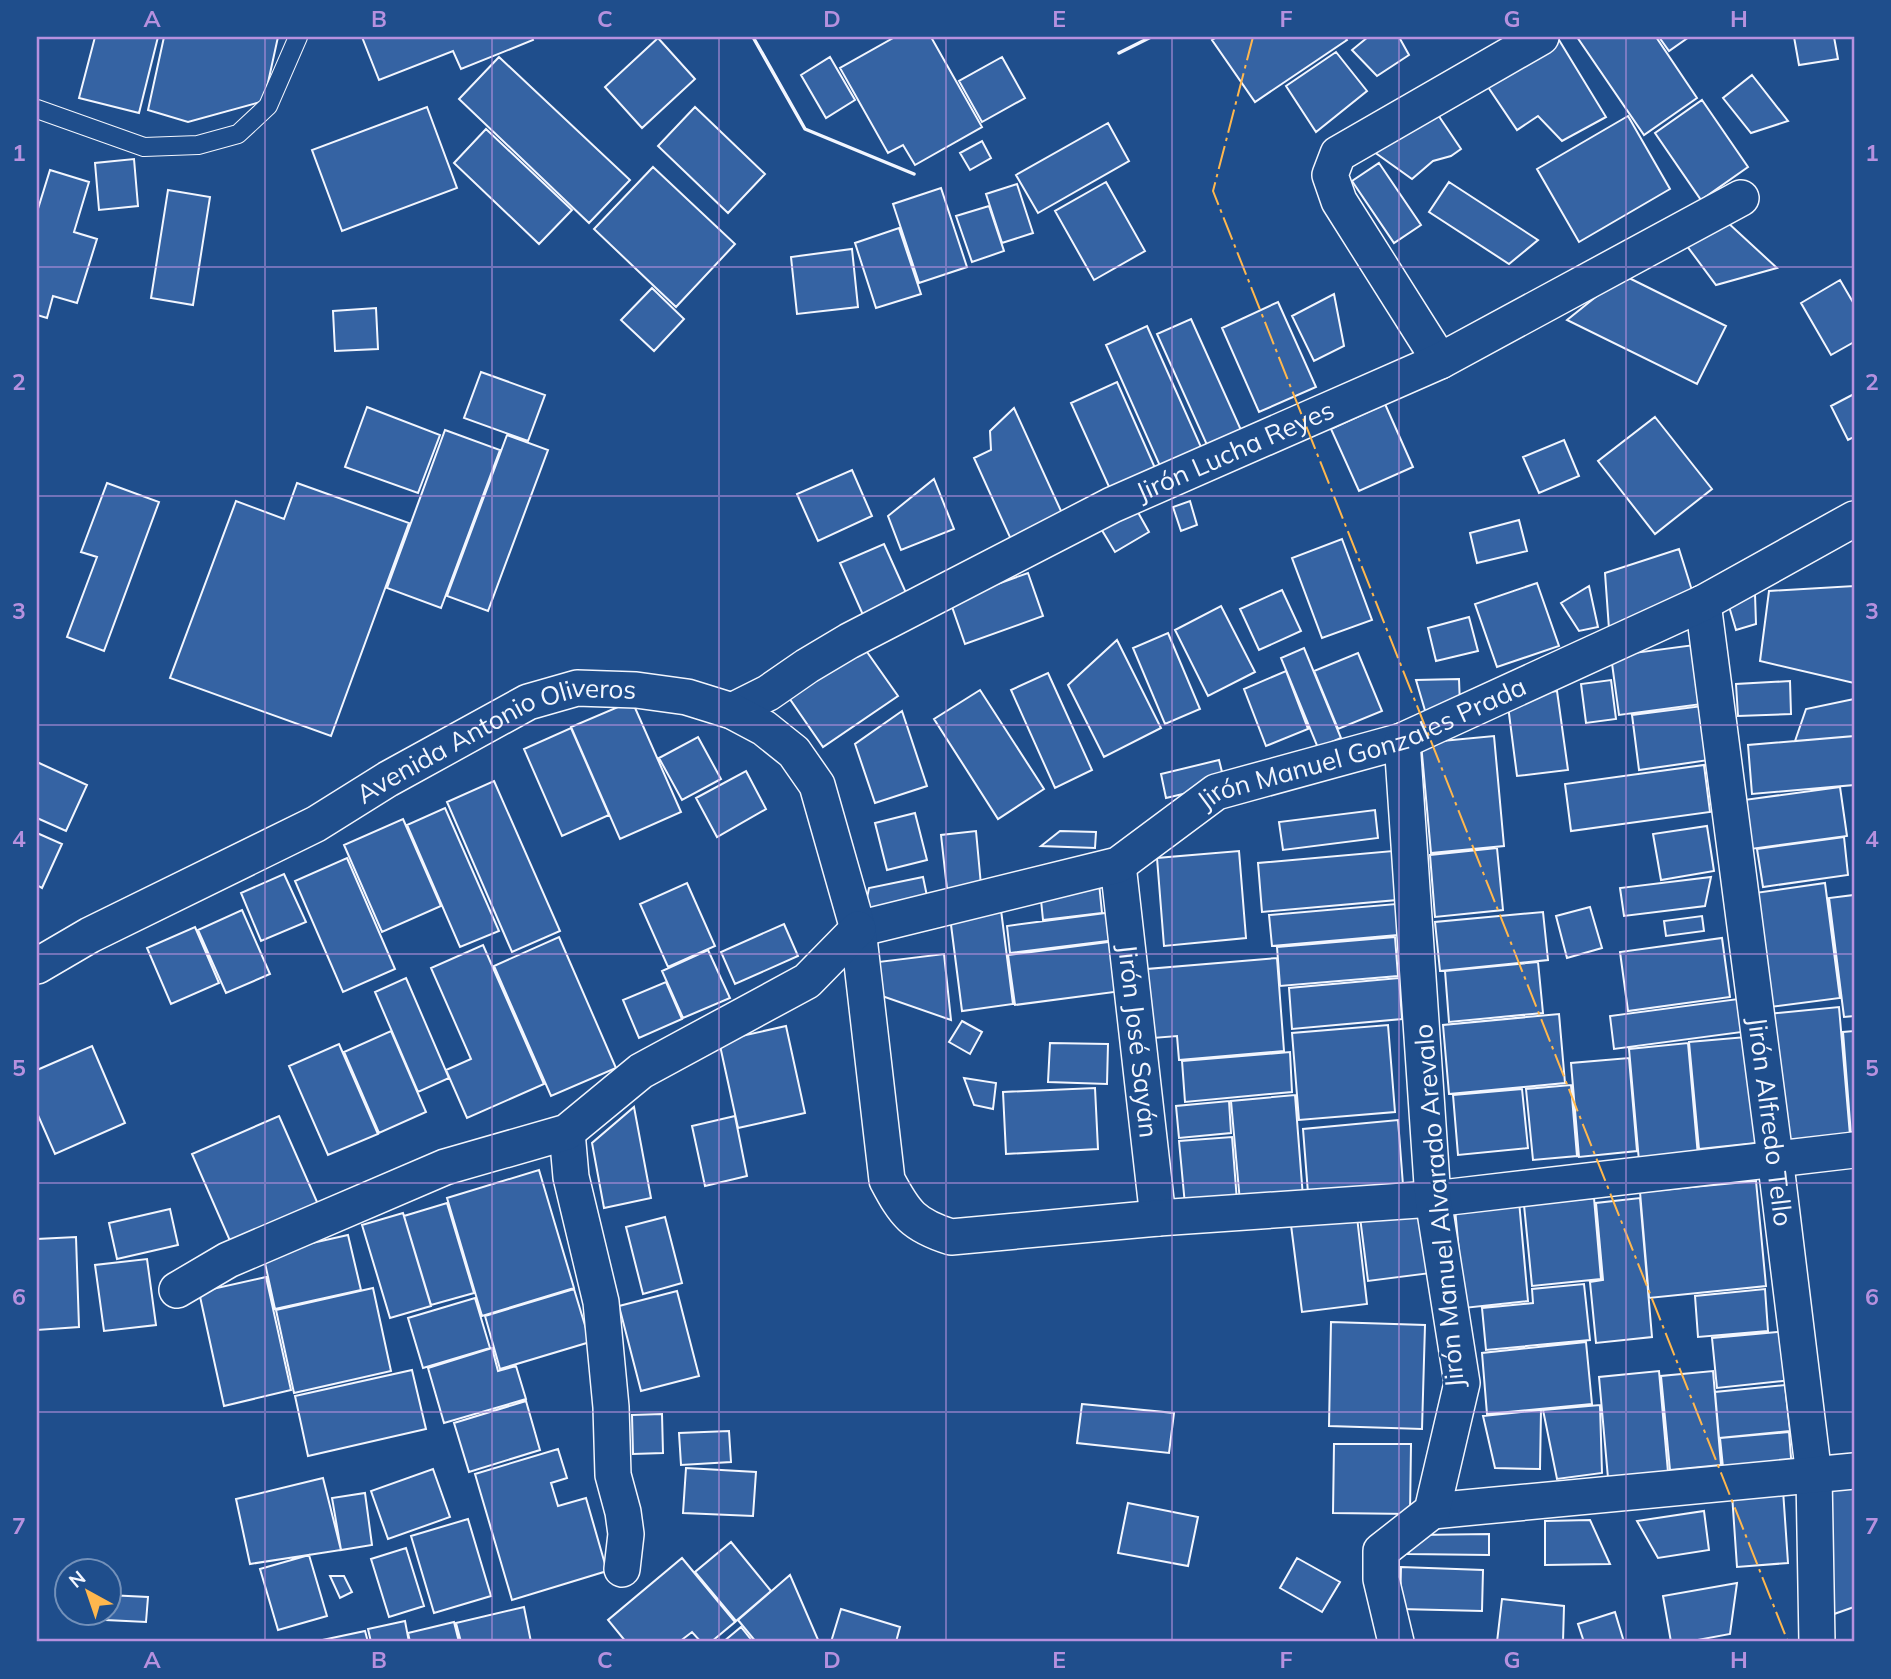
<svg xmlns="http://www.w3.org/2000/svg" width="1891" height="1679" viewBox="0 0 1891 1679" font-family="Mulish,sans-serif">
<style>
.building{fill:#3563a3;stroke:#f2f6ff;stroke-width:2}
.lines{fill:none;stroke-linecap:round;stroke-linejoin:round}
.service-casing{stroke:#f2f6ff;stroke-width:20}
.minor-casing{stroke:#f2f6ff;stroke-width:38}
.service{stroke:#1f4e8c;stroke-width:18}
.minor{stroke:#1f4e8c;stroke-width:35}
.wall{stroke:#f2f6ff;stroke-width:3.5}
.power{stroke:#ffb74d;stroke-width:2;stroke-dasharray:24 5 3.5 5;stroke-linecap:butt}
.grid{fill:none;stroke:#b691df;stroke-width:2;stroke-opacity:0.55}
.labels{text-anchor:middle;stroke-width:5;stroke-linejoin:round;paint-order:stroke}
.street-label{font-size:26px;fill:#f2f6ff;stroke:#1f4e8c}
.neatline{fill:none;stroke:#b691df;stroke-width:2.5}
.grid-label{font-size:23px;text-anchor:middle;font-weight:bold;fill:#b691df}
</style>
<rect width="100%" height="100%" fill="#1f4e8c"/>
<path class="building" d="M95,37H158L139,113L79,98Z
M164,37H278L264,101L188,122L148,110Z
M362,37H532L533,40L461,69L453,51L379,80Z
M895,37H931L982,127L915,165L903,145L888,153L840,68Z
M1217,37H1345L1347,40L1255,102L1212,40Z
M1368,37H1399L1409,55L1377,76L1352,50Z
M1577,37H1656L1697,98L1644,135Z
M1659,37H1689L1669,51Z
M1794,37H1834L1838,59L1799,65Z
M658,38L695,79L642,128L605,87Z
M1559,40L1606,117L1562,141L1538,116L1517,130L1488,87Z
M1336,52L1367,91L1316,132L1286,86Z
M499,57L630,180L589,223L459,99Z
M830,57L855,100L826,118L801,75Z
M1002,57L1025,98L982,122L959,81Z
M1752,75L1788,121L1751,133L1723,98Z
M1702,100L1748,167L1701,200L1655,133Z
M1432,106L1461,149L1451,156L1433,161L1412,179L1370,149Z
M427,107L457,188L342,231L312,150Z
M695,107L765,174L728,213L658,146Z
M1628,116L1670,189L1579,242L1537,169Z
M1108,123L1129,161L1038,213L1016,175Z
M486,129L572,210L539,244L454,163Z
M982,141L991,158L970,170L960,153Z
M134,159L138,206L99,210L95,163Z
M1379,163L1421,225L1394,243L1352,181Z
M653,167L735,244L676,307L594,229Z
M50,170L89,182L74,232L97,239L77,303L53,296L47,318L37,315V212Z
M1106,182L1145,251L1094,280L1055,211Z
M1449,182L1538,240L1509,264L1429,212Z
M1017,184L1033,233L1002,243L986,194Z
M941,188L967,267L919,283L893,204Z
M168,190L210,197L193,305L151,298Z
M989,206L1004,251L972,262L956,216Z
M1726,221L1777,268L1716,285L1684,242Z
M899,228L921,294L876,308L855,243Z
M852,249L858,307L797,314L791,257Z
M1623,275L1726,326L1697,384L1567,320Z
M1840,280L1854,304V342L1831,355L1801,303Z
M652,288L684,319L654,351L621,320Z
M1334,294L1344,346L1314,361L1292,316Z
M1278,302L1316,387L1259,412L1222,328Z
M376,308L378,349L335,351L333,311Z
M1191,319L1241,430L1207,445L1157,334Z
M1147,326L1201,447L1160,466L1106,345Z
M481,372L545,395L528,441L464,418Z
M1117,382L1155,468L1110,489L1071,403Z
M1854,394V437L1848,440L1831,406Z
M1385,404L1413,467L1359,491L1331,429Z
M367,407L440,435L418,493L345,467Z
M1014,408L1066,522L1014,546L974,458L991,450L990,431Z
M1655,417L1712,489L1655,534L1598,461Z
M445,430L500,450L441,608L387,588Z
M507,435L548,450L488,611L447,596Z
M1564,440L1579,476L1539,493L1523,457Z
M852,470L872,516L818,541L797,494Z
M934,479L954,529L901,550L888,516Z
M107,483L159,502L104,651L67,637L97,557L81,552Z
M297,483L409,523L331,736L170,678L236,501L284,519Z
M1190,501L1197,525L1181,531L1173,507Z
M1135,507L1149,532L1115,552L1100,527Z
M1519,520L1527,551L1477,563L1470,533Z
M1342,539L1372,620L1322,638L1292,558Z
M884,544L907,595L863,615L840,563Z
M1679,549L1695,600L1609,629L1605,573Z
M1028,573L1043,616L965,644L950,601Z
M1537,583L1559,646L1497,667L1475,604Z
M1589,586L1598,627L1579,631L1561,603Z
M1854,586V683L1760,661L1769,591Z
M1282,590L1301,631L1259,650L1240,609Z
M1755,594L1756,624L1736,630L1728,603Z
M1221,606L1255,672L1208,696L1175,630Z
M1469,617L1478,651L1436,661L1428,628Z
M1168,633L1200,709L1165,724L1133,648Z
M1117,640L1161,728L1104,757L1068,685Z
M860,642L898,696L823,747L785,692Z
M1694,645L1702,704L1619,715L1611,656Z
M1304,648L1341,738L1318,748L1281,658Z
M1358,653L1382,711L1338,729L1314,671Z
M1286,671L1308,729L1266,746L1244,689Z
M1048,673L1092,770L1055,788L1011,690Z
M1459,679L1460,706L1429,724L1416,680Z
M1611,680L1616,719L1586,723L1581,684Z
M1790,681L1791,714L1738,716L1736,684Z
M980,690L1044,789L998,819L934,719Z
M1557,691L1568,770L1517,776L1507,698Z
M1854,699V736L1795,741L1806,709Z
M632,701L681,812L620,839L571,727Z
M1702,706L1709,760L1639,770L1632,715Z
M902,711L927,786L875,803L855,744Z
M571,728L609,815L562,836L524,749Z
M1494,736L1504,846L1431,853L1421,743Z
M1854,736V785L1752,794L1748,745Z
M698,737L721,779L682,800L659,758Z
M1219,760L1225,784L1166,798L1161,774Z
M37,762L87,785L66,831L37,818Z
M1704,765L1710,812L1571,831L1565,784Z
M746,771L766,809L717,837L696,798Z
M494,781L560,931L512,952L447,802Z
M1840,787L1847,836L1751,849L1744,800Z
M445,808L499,931L460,947L407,825Z
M1375,810L1378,838L1283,850L1279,822Z
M915,813L927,860L887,870L875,823Z
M403,819L441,906L382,932L344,845Z
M1707,826L1714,871L1661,880L1653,834Z
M976,831L981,885L947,889L941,835Z
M1060,831L1096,832L1095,848L1041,846Z
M37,833L62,844L42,888L37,885Z
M1844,837L1848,875L1763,887L1757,849Z
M1497,848L1503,910L1435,917L1430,855Z
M1239,851L1246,938L1164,946L1157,858Z
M1393,851L1397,900L1262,912L1258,863Z
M347,858L395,969L343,992L295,881Z
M284,874L306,922L261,941L241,893Z
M923,877L928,901L864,913L869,888Z
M1711,877L1705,906L1624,916L1620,888Z
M687,883L715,946L668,967L640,904Z
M1099,883L1102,913L1043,920L1040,890Z
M1825,883L1840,998L1770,1007L1755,893Z
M1854,895V1016L1844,1017L1829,898Z
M1396,904L1398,935L1272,946L1269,915Z
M1590,907L1602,948L1567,958L1556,916Z
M242,910L270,974L226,993L198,930Z
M1001,910L1013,1004L962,1011L950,917Z
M1113,912L1116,940L1010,953L1007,926Z
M1543,912L1548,960L1440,971L1435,922Z
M1702,916L1704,931L1666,936L1664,921Z
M784,924L798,956L735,984L721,952Z
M195,927L219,983L171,1004L147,948Z
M559,937L616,1068L551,1096L494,966Z
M1395,937L1398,976L1280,986L1277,947Z
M1722,938L1730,997L1628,1011L1620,952Z
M1116,941L1122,991L1015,1005L1008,955Z
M483,945L544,1084L467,1118L446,1070L471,1059L431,968Z
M708,950L730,998L683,1018L662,971Z
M944,954L951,1020L882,996L878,962Z
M1277,958L1284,1051L1179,1060L1177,1036L1153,1038L1147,969Z
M1538,962L1543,1013L1449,1022L1445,971Z
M406,978L449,1078L418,1092L375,992Z
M1399,978L1402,1019L1292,1029L1289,988Z
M666,982L682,1019L639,1038L623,1000Z
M1738,999L1742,1032L1614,1049L1610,1016Z
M1839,1007L1850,1135L1778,1141L1768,1014Z
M1559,1014L1565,1083L1449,1094L1443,1025Z
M962,1021L982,1032L970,1054L949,1042Z
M1388,1025L1395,1112L1299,1120L1292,1033Z
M786,1026L805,1113L738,1128L719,1041Z
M391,1031L426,1112L379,1133L344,1052Z
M1854,1031V1135H1851L1843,1032Z
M1746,1037L1756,1143L1699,1149L1689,1042Z
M1050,1043L1108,1044L1107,1084L1048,1082Z
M1688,1043L1698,1156L1639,1161L1629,1049Z
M339,1044L378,1134L328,1155L289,1066Z
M92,1046L125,1123L55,1154L37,1113V1070Z
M1290,1052L1292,1092L1185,1102L1182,1061Z
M1629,1058L1637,1151L1579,1157L1571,1063Z
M964,1078L996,1083L993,1109L974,1105Z
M1571,1085L1577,1156L1533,1160L1526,1089Z
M1095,1088L1098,1149L1006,1154L1003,1092Z
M1522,1089L1528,1148L1458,1155L1453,1095Z
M1295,1095L1303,1197L1240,1202L1231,1101Z
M1229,1101L1231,1133L1179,1138L1176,1106Z
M634,1107L651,1198L604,1208L592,1143Z
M279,1116L321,1211L234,1250L192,1154Z
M735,1116L747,1176L705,1186L692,1126Z
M1398,1120L1403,1185L1308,1193L1303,1129Z
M1232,1137L1237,1201L1185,1205L1179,1141Z
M539,1170L574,1288L482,1316L447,1198Z
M1756,1181L1766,1286L1649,1298L1640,1192Z
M1594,1198L1601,1279L1532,1286L1524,1205Z
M1640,1198L1652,1337L1596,1343L1590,1282L1603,1280L1596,1203Z
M1519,1201L1528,1301L1464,1308L1455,1208Z
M447,1203L474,1293L431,1305L404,1216Z
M1423,1208L1431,1273L1368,1281L1360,1217Z
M170,1209L178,1245L117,1259L109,1223Z
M403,1213L431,1306L390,1318L362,1225Z
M665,1217L682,1283L643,1294L626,1227Z
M1357,1217L1367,1304L1302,1312L1291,1225Z
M348,1235L361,1290L275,1309L263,1254Z
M76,1237L79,1327L37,1330V1239Z
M147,1259L156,1325L104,1331L95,1265Z
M266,1277L291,1390L224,1406L199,1292Z
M1584,1284L1590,1340L1486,1350L1482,1308L1533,1303L1532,1289Z
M373,1288L391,1371L294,1393L276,1310Z
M574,1289L590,1342L500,1369L485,1316Z
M1765,1289L1768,1331L1698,1337L1695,1296Z
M677,1291L699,1376L641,1391L619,1306Z
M475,1298L490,1348L423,1368L408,1318Z
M1331,1322L1425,1325L1422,1429L1329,1426Z
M1788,1331L1792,1380L1717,1388L1712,1338Z
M1586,1342L1592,1404L1487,1414L1482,1353Z
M492,1348L498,1371L516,1366L526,1399L444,1423L428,1368Z
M412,1370L426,1429L308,1456L295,1396Z
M1659,1371L1668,1472L1608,1478L1599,1377Z
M1713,1371L1721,1465L1670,1470L1661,1376Z
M1785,1385L1790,1431L1719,1438L1715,1392Z
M526,1401L540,1450L469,1472L454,1423Z
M1082,1404L1174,1413L1169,1453L1077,1443Z
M1600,1405L1602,1473L1557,1479L1543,1410Z
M1541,1410L1540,1469L1495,1468L1483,1416Z
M662,1414L663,1453L633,1454L632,1415Z
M729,1431L731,1462L681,1465L679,1433Z
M1789,1432L1792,1470L1724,1477L1720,1438Z
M1334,1444H1411L1410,1514L1333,1513Z
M558,1449L567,1478L551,1483L558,1506L586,1498L607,1571L512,1600L475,1474Z
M686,1468L756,1472L753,1516L683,1513Z
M433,1469L450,1517L388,1539L371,1491Z
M323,1478L341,1550L250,1564L236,1499Z
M1854,1480V1607L1834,1614L1825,1482Z
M1783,1490L1788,1563L1737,1567L1732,1494Z
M365,1493L372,1545L341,1550L332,1498Z
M1128,1503L1198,1517L1188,1566L1118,1553Z
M1704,1511L1709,1550L1658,1558L1637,1521Z
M468,1519L491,1596L434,1613L411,1536Z
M1590,1520L1610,1564L1545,1565V1521Z
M1489,1534V1555L1408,1554L1416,1535Z
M731,1542L771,1591L736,1621L695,1572Z
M406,1548L424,1606L389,1617L371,1559Z
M309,1555L327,1616L278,1630L260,1569Z
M682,1558L735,1622L711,1642H701L692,1632L679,1642H626L608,1620Z
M1297,1558L1340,1582L1322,1612L1280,1588Z
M1401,1567L1483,1570L1482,1611L1400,1609Z
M790,1575L819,1642H756L738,1620Z
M330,1576H344L352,1592L340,1598Z
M1737,1583L1730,1634L1687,1642H1671L1663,1596Z
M108,1595L148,1597L146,1622L106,1620Z
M1502,1599L1564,1606L1563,1642H1497Z
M524,1607L531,1642H461L456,1623Z
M841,1609L900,1627L896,1642H831Z
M1615,1612L1624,1642H1584L1578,1624Z
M405,1621L409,1642H371L368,1629Z
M454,1622L459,1642H410L408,1633Z
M741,1627L753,1642H723Z
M365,1631L368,1642H313Z"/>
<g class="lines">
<defs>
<path id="service" d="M37,109L144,147L198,145L238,134L268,106L298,37"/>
<g id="minor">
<path d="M1440,361L1339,201L1330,175L1338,154L1541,37"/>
<path id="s1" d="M1703,603L1775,1157L1814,1476L1817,1642"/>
<path id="s2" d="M732,711L768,693L807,666L849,641L1112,505L1440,361L1741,198"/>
<path id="s3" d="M1118,865L1158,1218"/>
<path id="s4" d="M858,929L1118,865L1216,792L1402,741L1703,603L1854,519"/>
<path id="s5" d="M37,966L90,935L316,824L388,779L528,702L577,688L636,690L687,697L732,711L764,728L794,752L817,785L858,929L887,1180C905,1214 913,1225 951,1237L1158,1218L1433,1199L1854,1150"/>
<path d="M567,1132L571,1177L601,1302L611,1407L613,1475L623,1512L626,1534L622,1569"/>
<path d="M177,1290L228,1260L445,1167L567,1132L641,1071L807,981L858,929"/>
<path d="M1432,1511L1854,1471"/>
<path d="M1396,1642L1381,1579V1551L1432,1511L1462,1383L1433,1199L1402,741"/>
</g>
</defs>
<use href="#service" class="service-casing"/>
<use href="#minor" class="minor-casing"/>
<use href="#service" class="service"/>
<use href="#minor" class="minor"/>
<path class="wall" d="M753,37L805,129L914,174
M1119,53L1151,37"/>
<path class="power" d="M1253,37L1213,191L1788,1642"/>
</g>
<path class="grid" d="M265,37V1642M492,37V1642M719,37V1642M946,37V1642M1172,37V1642M1399,37V1642M1626,37V1642M37,267H1854M37,496H1854M37,725H1854M37,954H1854M37,1183H1854M37,1412H1854"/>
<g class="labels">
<g class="street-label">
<text dy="9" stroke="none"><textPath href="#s2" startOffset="567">Jirón Lucha Reyes</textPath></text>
<text dy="9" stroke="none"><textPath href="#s4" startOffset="544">Jirón Manuel Gonzales Prada</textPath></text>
<text dy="9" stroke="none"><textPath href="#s5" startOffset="516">Avenida Antonio Oliveros</textPath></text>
<text dy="9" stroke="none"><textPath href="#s3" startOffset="177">Jirón José Sayán</textPath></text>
<text dy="9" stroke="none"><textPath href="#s1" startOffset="523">Jirón Alfredo Tello</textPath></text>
<text transform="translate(1439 1206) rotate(-95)" y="9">Jirón Manuel Alvarado Arevalo</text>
</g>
</g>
<rect width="1891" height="1679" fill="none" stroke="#1f4e8c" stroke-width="77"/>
<g transform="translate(88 1592) rotate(320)"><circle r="33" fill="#1f4e8c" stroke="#7391ba" stroke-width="2"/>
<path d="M0-5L12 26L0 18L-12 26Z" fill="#ffb74d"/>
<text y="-10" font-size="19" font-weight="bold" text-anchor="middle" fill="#f2f6ff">N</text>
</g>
<rect x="38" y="38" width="1815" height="1602" class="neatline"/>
<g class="grid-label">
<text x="152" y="27">A</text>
<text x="379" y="27">B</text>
<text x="605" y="27">C</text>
<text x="832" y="27">D</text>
<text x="1059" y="27">E</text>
<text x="1286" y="27">F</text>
<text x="1512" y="27">G</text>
<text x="1739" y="27">H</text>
<text x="19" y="161">1</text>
<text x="1872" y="161">1</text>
<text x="19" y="390">2</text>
<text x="1872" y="390">2</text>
<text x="19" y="619">3</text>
<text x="1872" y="619">3</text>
<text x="19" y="847">4</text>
<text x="1872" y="847">4</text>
<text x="19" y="1076">5</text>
<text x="1872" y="1076">5</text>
<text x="19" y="1305">6</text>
<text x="1872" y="1305">6</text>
<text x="19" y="1534">7</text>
<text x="1872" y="1534">7</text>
<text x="152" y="1668">A</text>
<text x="379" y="1668">B</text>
<text x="605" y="1668">C</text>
<text x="832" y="1668">D</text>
<text x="1059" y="1668">E</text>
<text x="1286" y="1668">F</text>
<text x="1512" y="1668">G</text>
<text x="1739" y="1668">H</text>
</g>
</svg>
